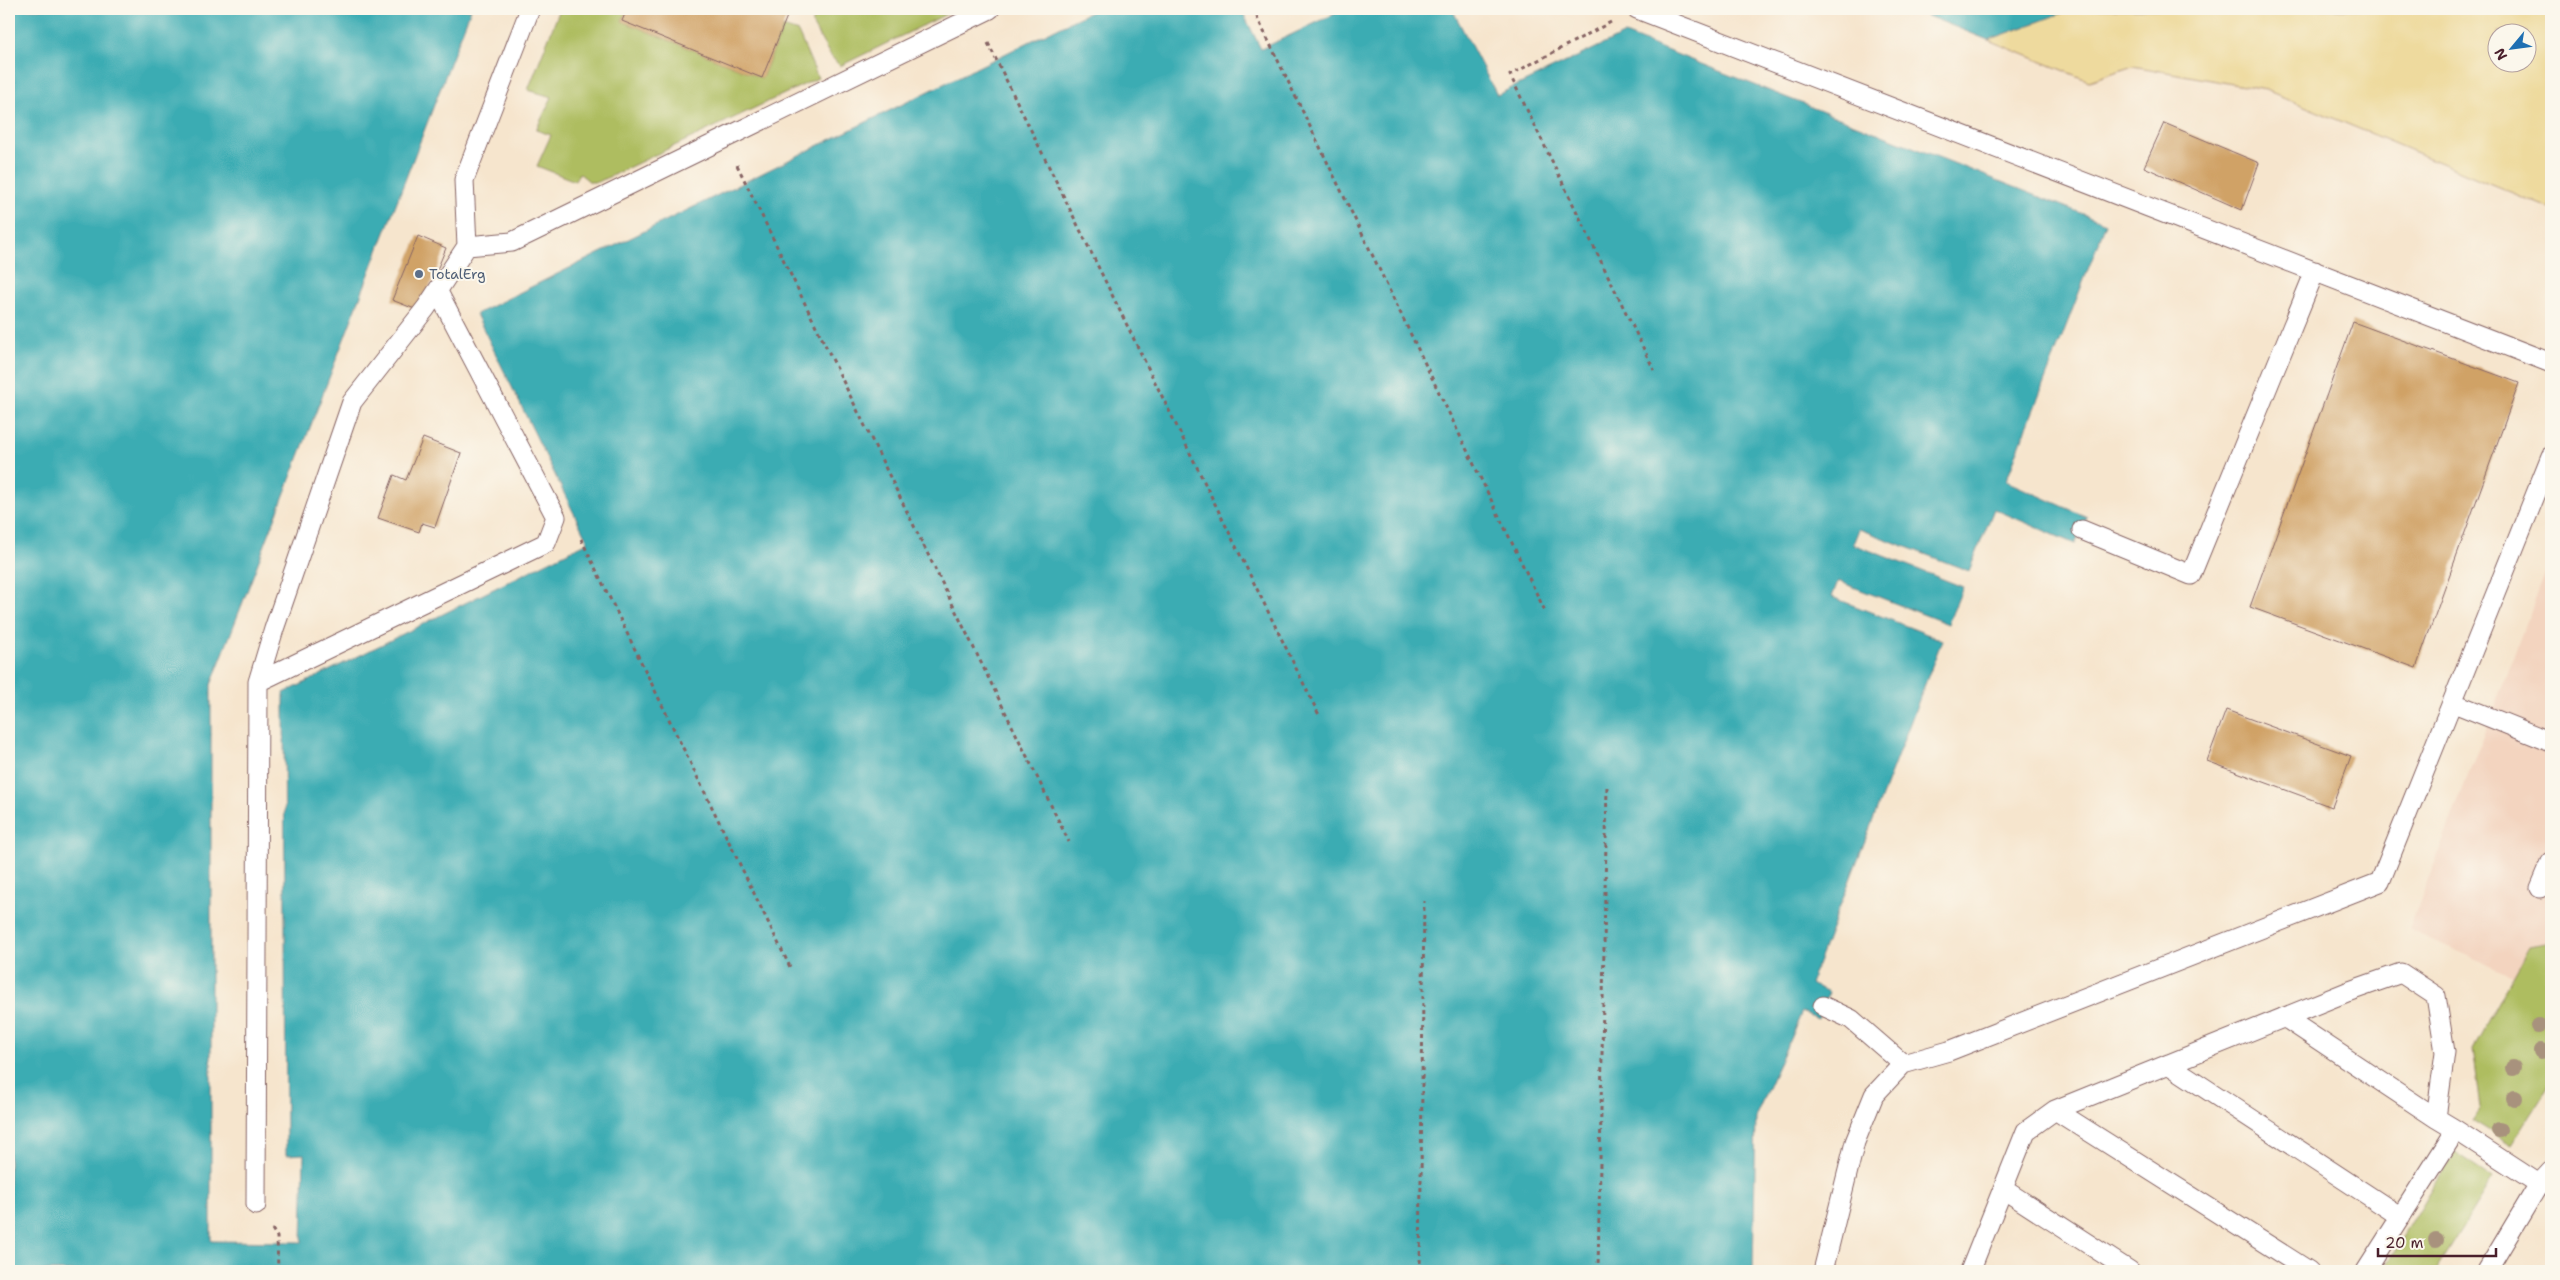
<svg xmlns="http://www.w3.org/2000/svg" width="2560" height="1280" viewBox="0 0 2560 1280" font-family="'Shantell Sans',sans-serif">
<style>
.built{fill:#f3d4bf}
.green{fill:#aebd60;stroke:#7c6e46}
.sand{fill:#eeda9e;stroke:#9c7c64;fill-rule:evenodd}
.water{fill:#3aacb3;stroke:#42666f}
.building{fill:#d0a266}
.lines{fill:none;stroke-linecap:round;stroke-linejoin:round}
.lane-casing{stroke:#866464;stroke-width:21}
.path{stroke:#866464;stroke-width:3;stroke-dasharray:4 4;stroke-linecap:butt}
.lane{stroke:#fff;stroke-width:19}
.tree{fill:#a8927d}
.service-dot{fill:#5c6f8a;stroke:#fbf7ec;stroke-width:2}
.labels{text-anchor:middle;stroke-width:4;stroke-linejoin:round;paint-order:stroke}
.service-label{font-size:14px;fill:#4e5e75;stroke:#fbf7ec;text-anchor:start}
</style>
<rect width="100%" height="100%" fill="#fbf7ec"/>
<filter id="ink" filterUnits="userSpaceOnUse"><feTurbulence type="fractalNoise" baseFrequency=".02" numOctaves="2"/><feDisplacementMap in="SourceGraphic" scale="10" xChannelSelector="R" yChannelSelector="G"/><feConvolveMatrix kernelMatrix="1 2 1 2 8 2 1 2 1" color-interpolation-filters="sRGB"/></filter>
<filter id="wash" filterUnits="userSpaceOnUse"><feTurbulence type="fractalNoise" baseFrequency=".0096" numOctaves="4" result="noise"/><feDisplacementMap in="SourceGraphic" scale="20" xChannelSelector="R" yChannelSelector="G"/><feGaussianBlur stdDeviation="1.12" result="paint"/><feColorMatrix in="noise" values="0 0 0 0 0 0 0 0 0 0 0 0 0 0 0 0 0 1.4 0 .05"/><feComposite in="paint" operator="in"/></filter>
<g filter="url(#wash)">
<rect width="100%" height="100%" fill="#f6e5cd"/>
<path class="built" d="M2551,558V943L2529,947L2515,976L2409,930Z"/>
<path class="green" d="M560,9H627L622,21L762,78L783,27L798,32L818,78L598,182H590L579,173L575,181L537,166L551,135L536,130L552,97L528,90Z
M817,9H859L870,13L872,9H957L840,66L830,55L812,24Z
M2551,943V1082L2511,1145L2472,1121L2481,1108L2473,1049L2529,947Z
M2454,1152L2493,1178L2435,1271H2383Z"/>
<path class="sand" d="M2073,9H2551V209L2266,90L2133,66L2089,81L1988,40ZM2498,32H2528V62H2498Z"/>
<path class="water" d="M9,9H471L211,685V1241L302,1242L304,1154L286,1155L284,693L588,542L476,314L1096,9H1241L1261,49L1345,9H1452L1497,95L1625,34L2106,223L2006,481L2087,517L2075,544L1994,509L1969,571L1859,529L1853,544L1963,587L1948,624L1838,581L1832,597L1942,640L1810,984L1829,992L1818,1019L1802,1012L1756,1115L1753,1271H9Z
M1910,9H2073L1988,40Z"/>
<g id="blocks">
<path class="building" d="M627,9H790L762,78L622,21Z
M2164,123L2259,163L2242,210L2144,167Z
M418,236L446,248L420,311L392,300Z
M2353,322L2519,383L2416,668L2250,607Z
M423,438L461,453L435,527L422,523L419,532L378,518L394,475L406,480Z
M2226,710L2351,756L2332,807L2207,761Z"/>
</g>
</g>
<g filter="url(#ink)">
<use href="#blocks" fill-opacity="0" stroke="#866464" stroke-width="1"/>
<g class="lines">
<defs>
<path id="lane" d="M530,9L464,180L467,246L512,242L990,9
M1637,9L2551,363
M2082,530L2191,575L2315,271
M258,682L546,543L556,517L438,292
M2454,703L2551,742
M2540,888L2551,862
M1823,1006L1851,1019L1903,1064
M2284,1017L2436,1118
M2168,1064L2401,1217
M2055,1110L2309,1271
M2456,1130L2539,1184
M2003,1189L2130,1271
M256,1205L258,682L274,629L352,402L426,308L467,246
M1823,1271L1855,1142L1874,1095L1903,1064L1949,1051L2380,882L2551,456
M1970,1271L2026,1131L2055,1110L2347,992L2401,973L2436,996L2445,1052L2436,1118L2456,1130L2366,1271
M2487,1271L2539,1184L2551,1171"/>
</defs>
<use href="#lane" class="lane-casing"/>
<path class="path" d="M1253,9L1546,613
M1611,22L1510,75L1654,370
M988,43L1320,717
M737,165L1069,842
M581,539L790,967
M272,1229L277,1237L278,1271
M1420,1271L1424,901
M1598,1271L1607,785"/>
<use href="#lane" class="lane"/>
</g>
<g class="tree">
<circle cx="2538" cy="1026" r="8"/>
<circle cx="2541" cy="1051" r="8"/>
<circle cx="2513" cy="1068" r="8"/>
<circle cx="2514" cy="1098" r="8"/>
<circle cx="2499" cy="1130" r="8"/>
<circle cx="2436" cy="1240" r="8"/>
</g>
</g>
<circle class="service-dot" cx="419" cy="274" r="5"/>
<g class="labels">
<g class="service-label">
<text x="429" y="279">TotalErg</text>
</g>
</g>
<rect width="2560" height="1280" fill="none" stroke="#fbf7ec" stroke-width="30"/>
<g transform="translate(2512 48) rotate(241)"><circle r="24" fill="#fbf7ec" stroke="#b4a19f"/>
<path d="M0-4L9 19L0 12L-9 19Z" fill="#1f6fb2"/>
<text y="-8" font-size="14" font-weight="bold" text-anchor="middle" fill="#4a1f2b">N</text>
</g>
<path d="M2378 1248v8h118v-8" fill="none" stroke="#4a1f2b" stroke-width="2.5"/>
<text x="2385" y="1248" font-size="15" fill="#4a1f2b" stroke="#fbf7ec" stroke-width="4" paint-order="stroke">20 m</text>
</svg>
